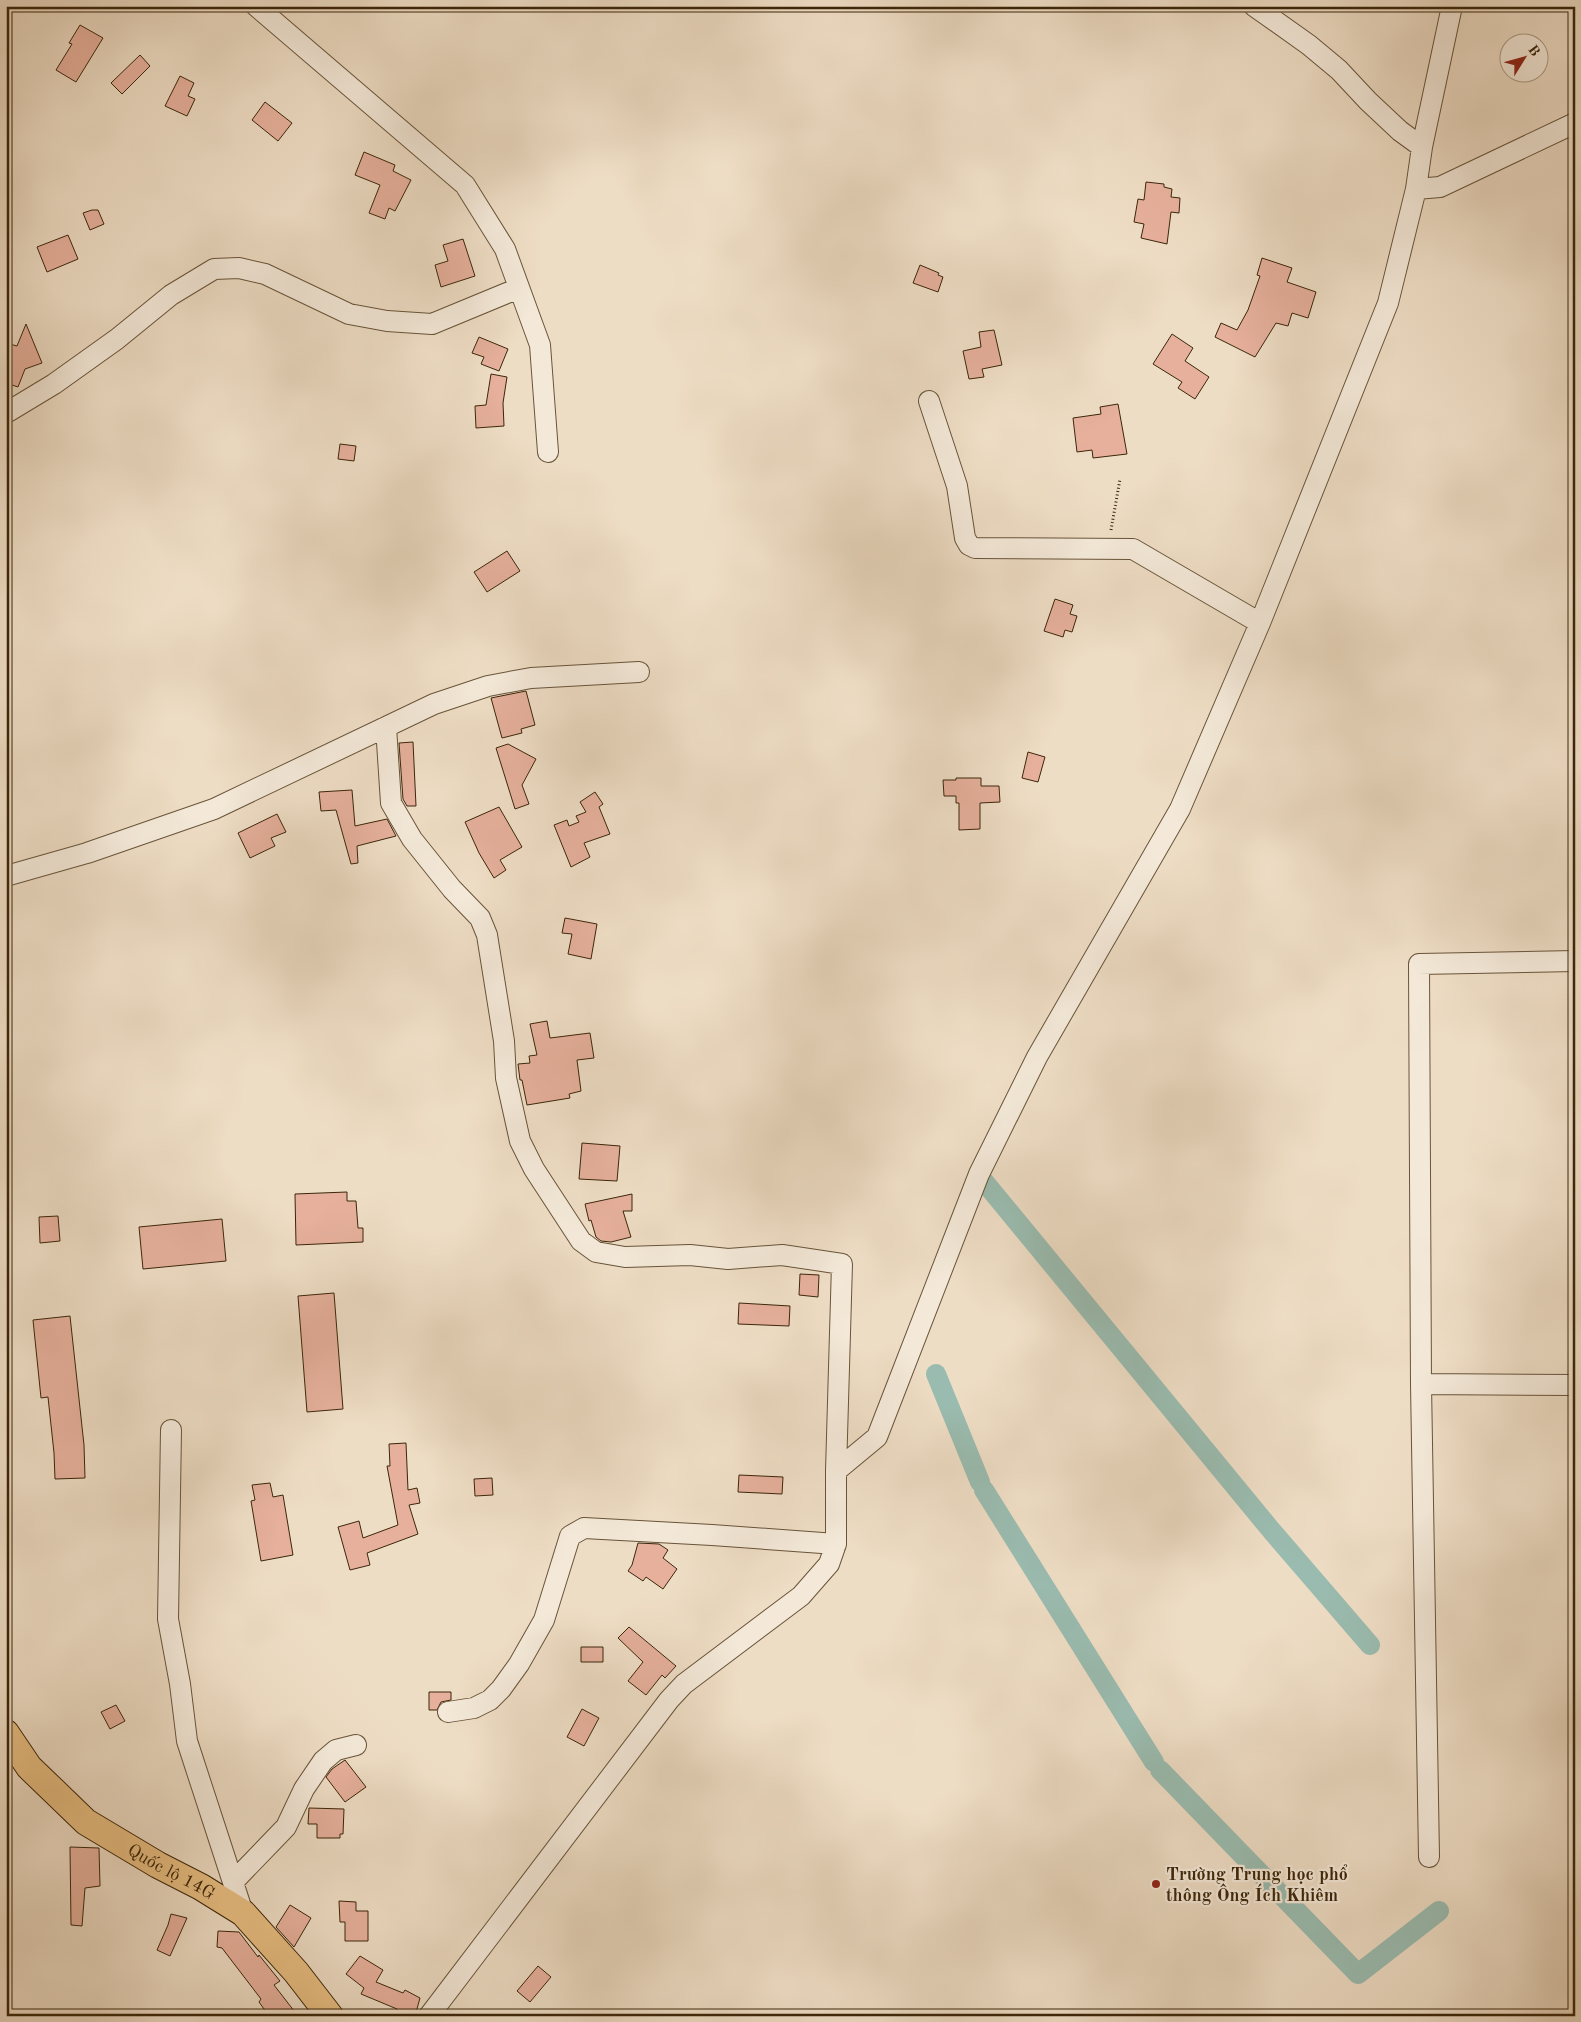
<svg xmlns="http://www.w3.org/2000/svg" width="1581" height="2022" viewBox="0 0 1581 2022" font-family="'Old Standard TT',serif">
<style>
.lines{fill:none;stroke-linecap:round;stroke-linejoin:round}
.canal{stroke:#9abcb0;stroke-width:20}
.building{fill:#e6b09c;stroke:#3b260a}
.minor-casing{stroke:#685439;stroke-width:22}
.major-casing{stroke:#3b260a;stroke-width:28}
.path{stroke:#3b260a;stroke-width:3;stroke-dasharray:1 2.5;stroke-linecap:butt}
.minor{stroke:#f4e9d9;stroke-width:20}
.major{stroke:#e7be82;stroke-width:26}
.poi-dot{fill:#8f2418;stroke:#f4e9d9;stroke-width:2}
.labels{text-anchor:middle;stroke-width:4.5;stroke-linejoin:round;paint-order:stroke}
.street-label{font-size:18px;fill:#3b260a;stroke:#f4e9d9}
.poi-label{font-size:18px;font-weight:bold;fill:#3b260a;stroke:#f4e9d9;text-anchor:start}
</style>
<rect width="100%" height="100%" fill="#eeddc5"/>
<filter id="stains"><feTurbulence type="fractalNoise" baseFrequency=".004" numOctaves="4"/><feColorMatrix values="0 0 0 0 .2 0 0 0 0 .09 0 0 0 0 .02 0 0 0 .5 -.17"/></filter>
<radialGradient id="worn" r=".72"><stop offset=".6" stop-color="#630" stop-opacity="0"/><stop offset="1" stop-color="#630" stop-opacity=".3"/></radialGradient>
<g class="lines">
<path class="canal" d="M982,1179L1271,1530L1370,1645
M936,1374L980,1482
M984,1490L1154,1762
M1160,1770L1358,1974L1439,1911"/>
</g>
<path class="building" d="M80,25L103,38L76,82L56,70L72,44L69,43Z
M140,55L150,66L122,94L111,83Z
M180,76L194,83L188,96L195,99L187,116L165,106Z
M265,102L292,123L278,141L252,120Z
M364,152L395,165L393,171L411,180L395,211L389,208L385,219L369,213L380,185L355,175Z
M1146,182L1164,184V187L1172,189L1171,197L1180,198L1179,213L1171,212L1167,244L1141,238L1144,224L1134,222L1138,199L1144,200Z
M92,210H98L104,224L90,230L83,213Z
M68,235L78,259L47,272L37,247Z
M463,239L475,276L441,287L435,265L448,261L443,245Z
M1262,258L1292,268L1287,282L1316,292L1308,318L1292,313L1288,326L1276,323L1255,357L1215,337L1221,323L1237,330L1248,310L1260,276L1257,275Z
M920,265L939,273L938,275L943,277L938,292L913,283Z
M26,324L42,363L25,369L18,387L6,383V343L17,346Z
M994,330L1002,365L982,369L984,377L969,379L963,351L981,347L979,332Z
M1172,334L1193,348L1185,361L1209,377L1195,399L1178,388L1182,382L1153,364Z
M479,337L508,349L499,371L481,364L484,357L472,353Z
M491,374L507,377L503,403L504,426L476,428L475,406L486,405Z
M1118,404L1127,454L1093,458L1092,450L1077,452L1073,418L1101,414L1100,407Z
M340,444L356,446L354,461L338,459Z
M507,551L520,571L487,592L474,572Z
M1055,599L1073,605L1070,614L1077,616L1072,632L1065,630L1063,637L1044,631Z
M526,691L535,725L521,729L522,733L502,738L491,698Z
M413,742L416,806H407L403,799L399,743Z
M508,744L536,759L522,785L529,804L515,809L496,748Z
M1028,752L1045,757L1038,782L1022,778Z
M956,778H981V786H999L1000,802L980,803V829L959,830V803H956V796H944L943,780H956Z
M352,790L355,826L387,819L396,836L357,846L358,863L351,864L336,810L321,811L319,792Z
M595,792L603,804L599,807L610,834L584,843L590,857L571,867L554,825L567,820L569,826L579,822L576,816L586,812L580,802Z
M499,807L522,847L500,860L506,870L494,878L479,853L465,822Z
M277,814L286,832L271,838L275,846L250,858L238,833Z
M565,918L597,924L591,959L568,954L572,934L562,933Z
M547,1021L550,1038L590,1033L594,1058L577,1060L581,1091L569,1094L570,1098L527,1105L522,1080H520L518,1064L530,1063L529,1056L537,1055L530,1024Z
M582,1143L620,1146L617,1181L579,1179Z
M347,1192V1201H356L358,1228H363V1242L296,1245L295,1194Z
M632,1194V1211H623L631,1237L611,1242L601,1241L596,1237L591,1220L589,1221L585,1204Z
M58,1216L60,1241L40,1243L39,1217Z
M222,1219L226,1261L143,1269L139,1227Z
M800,1274L819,1275L818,1297L799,1295Z
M334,1293L343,1409L307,1412L298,1296Z
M739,1303L790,1306L789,1326L738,1324Z
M70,1316L84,1445L85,1478L55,1479L54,1453L48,1397L41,1398L33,1320Z
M406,1443L408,1490L417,1488L420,1503L409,1505L418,1534L367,1553L370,1565L350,1570L338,1527L359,1521L363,1538L398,1525L387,1466H390L389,1444Z
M739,1475L783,1477L782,1494L738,1492Z
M492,1478L493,1495L475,1496L474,1479Z
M270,1483L273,1497L283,1495L293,1555L261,1561L251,1501L255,1500L252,1485Z
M638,1543L659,1544L668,1550L663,1558L677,1569L663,1589L646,1577L643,1581L628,1571L632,1565Z
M629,1627L676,1666L665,1678L662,1675L646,1695L628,1681L643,1662L618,1638Z
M581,1647H603V1662H581Z
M429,1692H451V1700L441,1702L437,1710H429Z
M116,1705L125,1721L110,1729L101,1712Z
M582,1709L599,1718L584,1746L567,1737Z
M345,1760L366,1787L345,1802L326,1777L332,1769Z
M309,1808L344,1809L343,1834H340V1838H317V1824H308Z
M70,1847L99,1848L100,1886L85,1888L82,1926L71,1925Z
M339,1901L356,1902V1911H368V1941H345V1922H340Z
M290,1905L311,1918L294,1947L276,1927Z
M171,1914L187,1918L170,1956L157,1950L168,1925Z
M218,1931L239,1932L258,1957L259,1955L280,1981L274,1985L298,2016H269L259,2002L261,1999L222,1948L217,1947Z
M360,1956L383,1970L376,1982L403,1993L405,1990L420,1998L415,2016H395L397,2009L361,1994L364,1988L346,1974Z
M538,1966L551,1977L530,2002L517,1991Z"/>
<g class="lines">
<defs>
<path id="minor" d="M256,6L465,185L505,249L540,345L548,452
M1254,6L1309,45L1339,70L1368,101L1400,131L1422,147
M1416,189L1422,147L1452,6
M929,401L957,486L965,538L969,545L975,548L1133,549L1260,623
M6,413L54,384L117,339L171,295L214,269L239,268L265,274L349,314L387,321L432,324L519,288
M386,727L391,803L412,839L452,889L480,918L487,935L504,1041L506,1078L520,1141L534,1169L581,1241L596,1252L625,1257L690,1255L728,1259L782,1255L842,1264L836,1471
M6,876L87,853L214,809L434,704L488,686L531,678L639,672
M1421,1384L1575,1385
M171,1430L168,1619L180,1684L187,1741L243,1913
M448,1712L474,1708L490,1700L501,1689L519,1664L544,1620L570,1536L584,1528L712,1535L836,1544
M1429,1857L1421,1384L1419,964L1575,961
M234,1881L286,1827L304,1789L323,1761L336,1750L356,1745
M429,2016L669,1700L684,1684L801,1596L829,1564L836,1544V1471L877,1437L979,1174L1037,1057L1180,809L1260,623L1388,303L1416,189L1440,187L1575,123"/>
<g id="major">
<path id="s1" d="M6,1733L29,1767L86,1822L158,1865L201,1887L243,1913L296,1972L330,2016"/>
</g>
</defs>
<use href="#minor" class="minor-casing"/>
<use href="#major" class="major-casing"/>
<path class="path" d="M1111,530L1120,479"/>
<use href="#minor" class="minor"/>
<use href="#major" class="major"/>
</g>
<circle class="poi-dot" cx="1156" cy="1884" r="5"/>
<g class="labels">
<g class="street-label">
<text dy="6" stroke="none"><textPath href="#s1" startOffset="219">Quốc lộ 14G</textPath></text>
</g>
<g class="poi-label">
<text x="1166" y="1880">Trường Trung học phổ<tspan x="1166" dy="21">thông Ông Ích Khiêm</tspan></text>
</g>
</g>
<rect width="1581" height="2022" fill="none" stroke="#eeddc5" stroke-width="25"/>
<rect x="8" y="8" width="1566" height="2007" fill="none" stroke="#3b260a" stroke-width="2.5"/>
<rect x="12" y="12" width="1556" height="1997" fill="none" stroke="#3b260a"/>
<g transform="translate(1524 58) rotate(53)"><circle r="24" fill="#f4e9d9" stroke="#aa9b86"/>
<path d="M0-4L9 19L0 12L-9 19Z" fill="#8f2418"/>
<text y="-8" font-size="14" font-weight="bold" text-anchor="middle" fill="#3b260a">B</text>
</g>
<rect width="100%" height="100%" filter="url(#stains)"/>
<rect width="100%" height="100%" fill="url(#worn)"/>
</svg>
